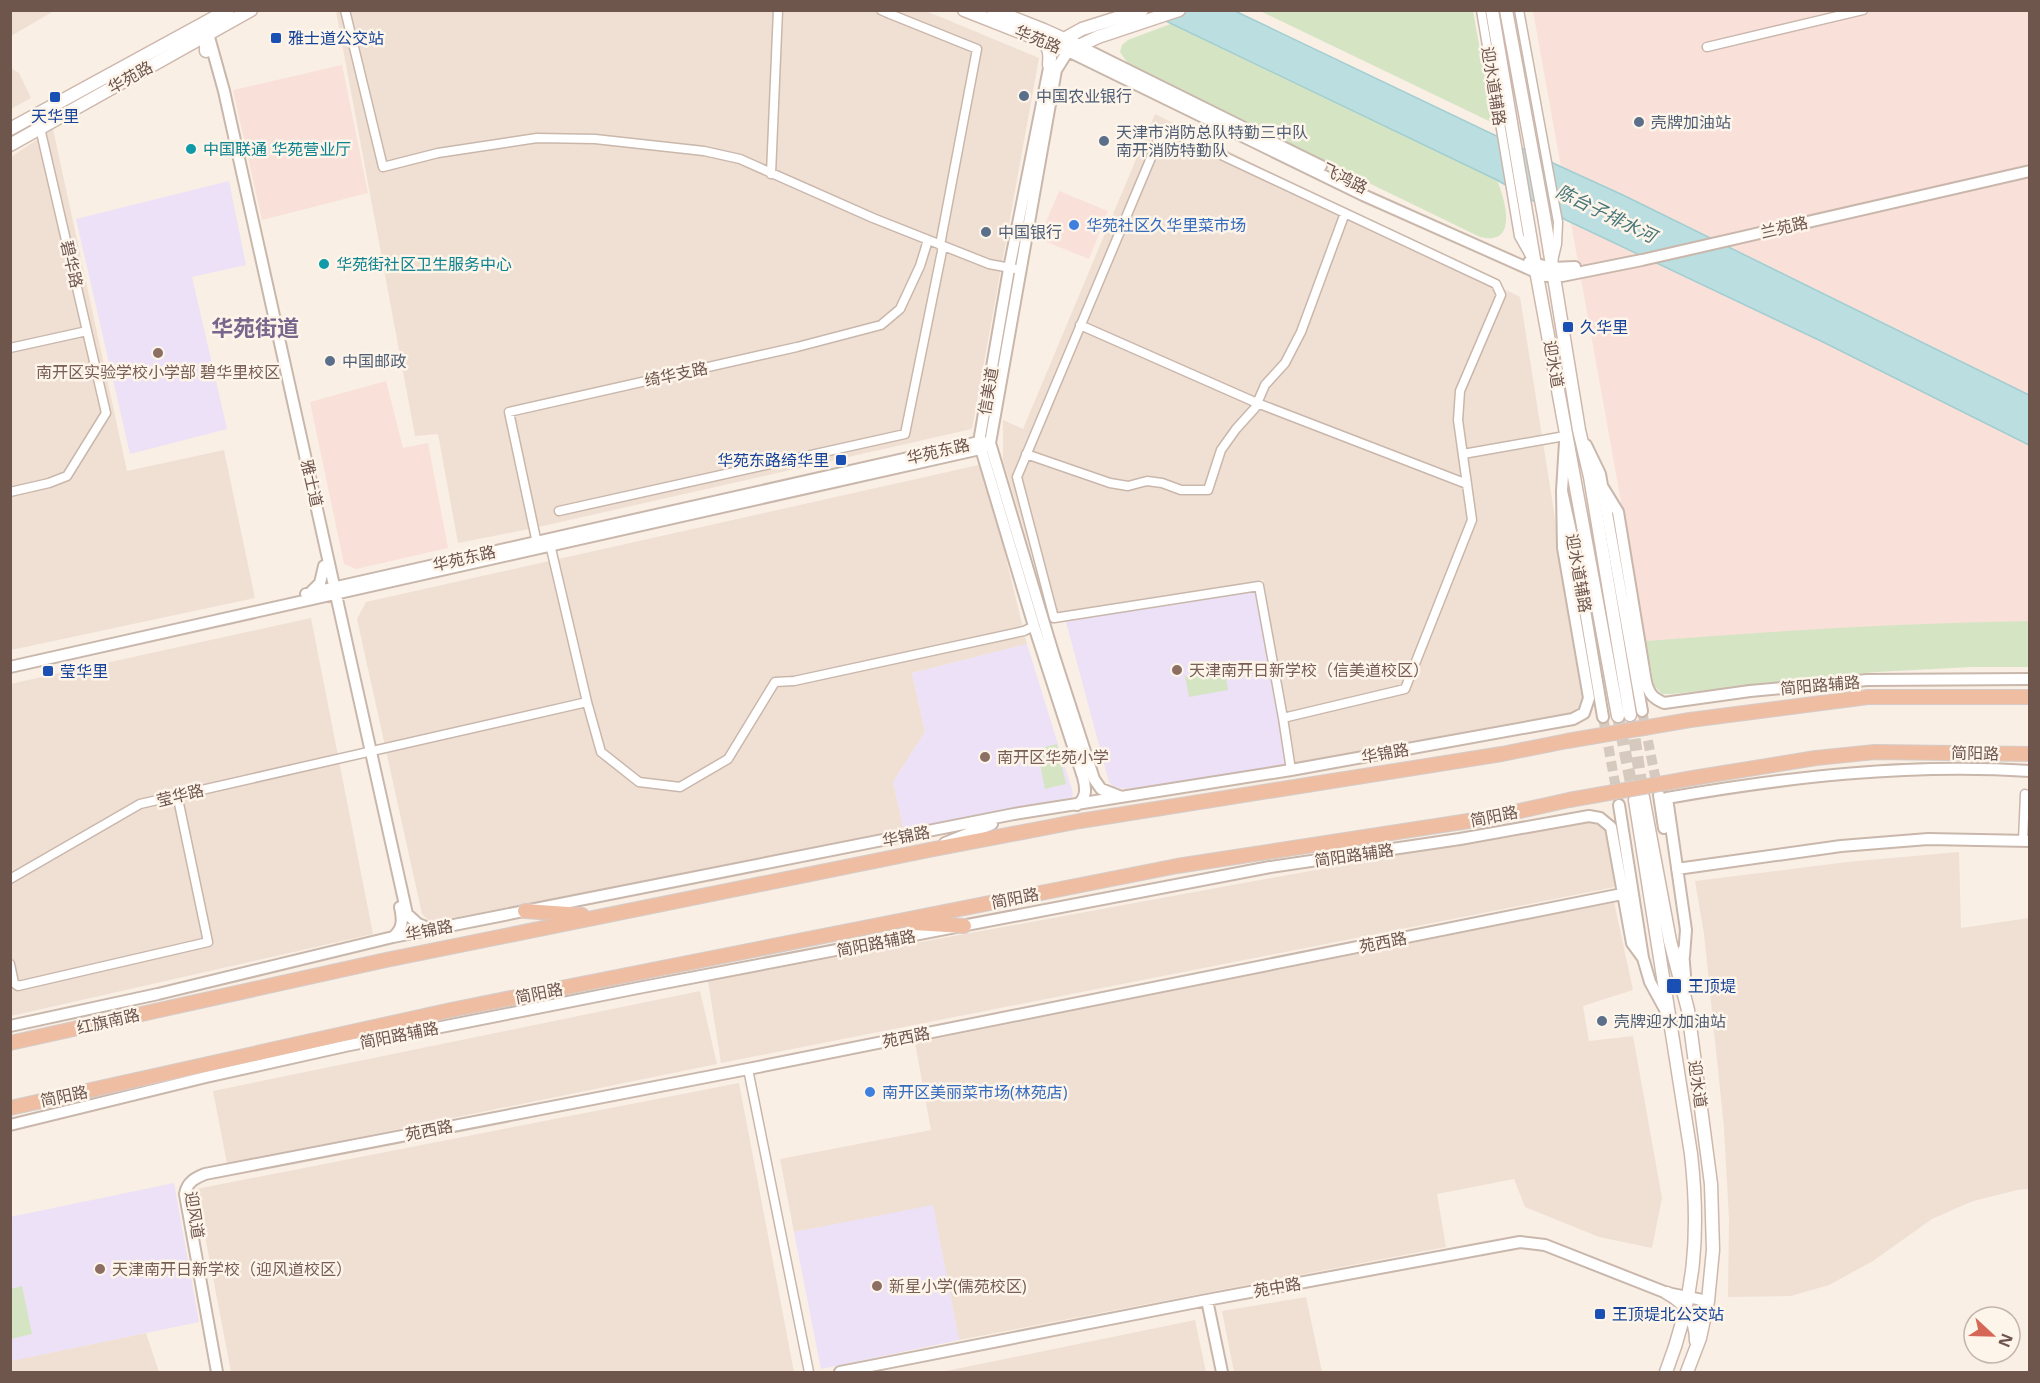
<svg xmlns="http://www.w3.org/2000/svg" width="2040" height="1383" viewBox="0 0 2040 1383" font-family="'Open Sans','Noto Sans SC',sans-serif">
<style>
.residential{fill:#f0e0d3}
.commercial{fill:#f9e0d9}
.education{fill:#ece1f6}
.green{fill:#d5e5c4}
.water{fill:#bbdee1;stroke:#a2ced1;stroke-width:1.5}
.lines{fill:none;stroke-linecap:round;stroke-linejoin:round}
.tertiary-tunnel{stroke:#d6c9be;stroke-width:10;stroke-dasharray:10 5;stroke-linecap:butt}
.secondary-tunnel{stroke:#d6c9be;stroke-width:12;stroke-dasharray:12 6;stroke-linecap:butt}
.minor-casing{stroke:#c9b7ac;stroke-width:11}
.tertiary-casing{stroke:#c9b7ac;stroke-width:14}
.secondary-casing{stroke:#ceb8ad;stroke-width:15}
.trunk-casing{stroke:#d4ccca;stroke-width:16}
.minor{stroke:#fff;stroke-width:8}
.tertiary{stroke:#fff;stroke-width:10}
.secondary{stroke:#fff;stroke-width:12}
.trunk{stroke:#efbea2;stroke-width:14}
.trunk-bridge-casing{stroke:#d4ccca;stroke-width:16;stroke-linecap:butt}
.trunk-bridge{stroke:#efbea2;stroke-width:14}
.transit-dot{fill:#1a4fb4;stroke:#fdf4ea;stroke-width:2}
.service-dot{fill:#5c6f8a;stroke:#fdf4ea;stroke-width:2}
.culture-dot{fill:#0f9aa8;stroke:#fdf4ea;stroke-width:2}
.shop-dot{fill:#3f7fe0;stroke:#fdf4ea;stroke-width:2}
.education-dot{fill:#8d6e63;stroke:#fdf4ea;stroke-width:2}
.labels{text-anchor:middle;stroke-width:5;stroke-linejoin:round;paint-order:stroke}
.transit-label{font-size:16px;fill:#164399;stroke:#fdf4ea;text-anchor:start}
.street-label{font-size:16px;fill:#6f564d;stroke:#fdf4ea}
.service-label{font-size:16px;fill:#4e5e75;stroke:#fdf4ea;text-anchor:start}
.culture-label{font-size:16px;fill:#0d838f;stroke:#fdf4ea;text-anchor:start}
.shop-label{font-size:16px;fill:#366cbe;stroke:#fdf4ea;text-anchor:start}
.education-label{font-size:16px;fill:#785e54;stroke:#fdf4ea;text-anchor:start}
.water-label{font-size:18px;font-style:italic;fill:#46767a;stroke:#fdf4ea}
.district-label{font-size:22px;font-weight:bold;fill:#7a658c;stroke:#fdf4ea}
</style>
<rect width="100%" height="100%" fill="#f9efe4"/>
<path class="residential" d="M11,10H54V11L11,36Z
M336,11H926L1039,58L972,429L534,528L458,543L438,434L415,436Z
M11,68L19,73L31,98L11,109Z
M1155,114L1520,297L1584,701L1580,709L1573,713L1293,763L1263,580L1050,615L1003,460V420L1023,429Z
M53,129L127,471L224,450L255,598L11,650V157Z
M983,464L1027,644L912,673L925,732L893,782L904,831L437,921L428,920L422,914L357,619L366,602Z
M311,618L373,934L11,1016L10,684Z
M1604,817L1615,887L721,1063L708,981Z
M1959,852L1961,928L2029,918V1189L2017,1190L1973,1201L1932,1219L1873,1261L1829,1285L1791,1296L1728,1297L1729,1219L1724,1128L1704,934L1695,881L1847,862Z
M1614,902L1633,990L1583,1006L1589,1041L1633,1036L1662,1198L1652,1248L1599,1237L1525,1207L1514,1179L1437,1194L1446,1247L959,1340L933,1206L794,1232L780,1159L931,1130L915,1043Z
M700,991L717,1064L227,1164L213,1091Z
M739,1083L794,1372H231L196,1189Z
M1306,1297L1322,1372H1234L1222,1311Z
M1195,1320L1206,1372H941Z
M146,1333L159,1372H11L10,1361Z"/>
<path class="commercial" d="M1533,11H2029V621L1646,641Z
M342,65L368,193L262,220L233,90Z
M1059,191L1108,211L1089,259L1039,239Z
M386,381L403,448L428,443L448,548L356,569L344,564L310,402Z"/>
<path class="education" d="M229,181L246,265L192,277L227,429L130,454L76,219Z
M1262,586L1290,766L1126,789L1114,787L1109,782L1066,622Z
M1027,644L1073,793L1072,797L904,831L893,782L925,732L912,673Z
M174,1183L199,1322L11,1361L10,1217Z
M933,1205L959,1340L821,1369L794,1232Z"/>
<path class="green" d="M1260,11H1473L1493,123Z
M1173,23L1497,180C1505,199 1519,247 1480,237L1134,69L1129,65L1120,52L1122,45L1128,40Z
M2029,621V667H1972L1876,672L1672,694H1662L1654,686L1646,641C1774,631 1901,623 2029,621Z
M1225,669L1228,690L1189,697L1185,676Z
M1057,744L1066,784L1045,789L1037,749Z
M22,1286L32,1334L11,1339V1289Z"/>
<path class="water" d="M1145,11H1235L1555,164L1625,196L2029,395V445L1823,342L1566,220L1497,180Z"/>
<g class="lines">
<path class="tertiary-tunnel" d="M1642,711L1658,791
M1603,717L1619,805"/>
<path class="secondary-tunnel" d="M1618,716L1634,798
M1632,721L1643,796"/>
<defs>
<path id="minor" d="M345,10L383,167L438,153L537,138L595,139L704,151L740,159L873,218L989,264L1021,270
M881,10L890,14
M891,10L890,14L977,49L940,245
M1481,10L1519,236L1533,261
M1519,10L1558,222L1557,244L1553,261
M1707,47L1863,10
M1168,130L1496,284L1501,295L1460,391L1458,420L1472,520L1405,689L1283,718L1259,586L1054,618L1017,477L1158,141Z
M771,174L778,10
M1080,325L1257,403L1467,484
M10,348L87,331
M1026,454L1110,483L1128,486L1147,481L1162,483L1181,490H1208L1221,450L1236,429L1255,408L1265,385L1285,363L1301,332L1345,213
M1463,454L1565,436
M10,492L49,483L67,476L106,413L37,115
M559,511L905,434L943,246
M549,540L587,702L601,752L639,782L680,787L728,759L775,682L794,681L1024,631L1034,626
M538,548L509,412L797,347L881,325L900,309L920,266L928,240
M1283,718L1291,770
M2023,841L2025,794
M10,879L140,804L587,702
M10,964L14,983L18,986L208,942L177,794
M748,1069L809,1372"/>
<path id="tertiary" d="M207,30L224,91L407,914L418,924L431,929
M1077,45L1321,166
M1051,58L1009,269L979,442L1034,626L1083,777C1086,788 1087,798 1077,805
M1529,262L1552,268L1575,267
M1565,442L1562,491L1574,545L1603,717
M1586,445L1600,474L1642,711
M1602,486L1618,512L1646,682C1649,694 1653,698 1664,703L1750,691L1867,680L2030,679
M312,591L320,583L324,566
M306,594L979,442L990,443
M10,667L980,449L990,443
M1659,795L1664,828
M1119,796L1101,789L1094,779L1053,653L990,443L1056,70L1068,51L1363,195L1545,276H1562L1642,260L2030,171
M1619,805L1643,958L1650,982L1667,1013
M945,843L992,824
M1677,869L1841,846L1928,839L2030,841
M393,937C403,929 403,920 400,907
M1683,950L1686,989
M1684,956L1686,930L1667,798C1787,777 1908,763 2030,771
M10,1026L158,994L393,937L1014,814L1291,770L1573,719L1584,713L1589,698L1563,548L1562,491
M10,1125L206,1077L345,1046L643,987L1270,867L1460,839L1589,816L1600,818L1611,827L1632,943L1643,958
M1207,1300L1222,1372
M217,1372L185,1194C187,1182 195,1178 205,1174L748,1069L1622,894
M840,1372L1207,1300L1520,1242L1545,1245L1667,1293L1708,1301"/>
<path id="secondary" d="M964,10L1068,51L1098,37L1179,10
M993,10L1044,30L1077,45
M1492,10L1535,265L1618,716
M1506,10L1544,216L1579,430L1590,477L1630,715
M1064,39L1082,29L1142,10
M1040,40C1050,47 1050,53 1049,65
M206,51V40L208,29
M10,129L228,10
M10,145L251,10
M1643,797L1670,941L1688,1010L1711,1184L1713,1250L1708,1301L1700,1338L1687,1372
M1635,800L1691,1154C1700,1233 1695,1297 1666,1372
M1667,1293C1686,1303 1696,1320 1696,1341"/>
<path id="trunk" d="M1690,720L1868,697H2030
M1699,777L1816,758L1875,752L2030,754
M525,911L582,915
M914,923L964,926
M10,1043L386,960L929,850L1080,821L1502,754L1567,741
M10,1108L451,1010L894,922L1177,866L1488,818L1569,800"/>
</defs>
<use href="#minor" class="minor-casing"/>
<use href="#tertiary" class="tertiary-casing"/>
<use href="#secondary" class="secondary-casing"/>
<use href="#trunk" class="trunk-casing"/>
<use href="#minor" class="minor"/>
<use href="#tertiary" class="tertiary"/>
<use href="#secondary" class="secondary"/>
<use href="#trunk" class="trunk"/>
<defs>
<path id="trunk-bridge" d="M1567,741L1690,720
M1569,800L1699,777"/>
</defs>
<use href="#trunk-bridge" class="trunk-bridge-casing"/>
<use href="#trunk-bridge" class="trunk-bridge"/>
</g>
<g class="transit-dot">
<rect x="270" y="32" width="12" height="12" rx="3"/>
<rect x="49" y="91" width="12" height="12" rx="3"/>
<rect x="1562" y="321" width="12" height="12" rx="3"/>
<rect x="835" y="454" width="12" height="12" rx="3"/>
<rect x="42" y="665" width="12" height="12" rx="3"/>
<rect x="1666" y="978" width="16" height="16" rx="3"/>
<rect x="1594" y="1308" width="12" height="12" rx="3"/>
</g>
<g class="service-dot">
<circle cx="1024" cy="96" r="6"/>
<circle cx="1639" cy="122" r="6"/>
<circle cx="1104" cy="141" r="6"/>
<circle cx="986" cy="232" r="6"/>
<circle cx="330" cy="361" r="6"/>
<circle cx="1602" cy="1021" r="6"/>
</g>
<g class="culture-dot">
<circle cx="191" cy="149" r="6"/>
<circle cx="324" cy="264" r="6"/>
</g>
<g class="shop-dot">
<circle cx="1074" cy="225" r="6"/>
<circle cx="870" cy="1092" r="6"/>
</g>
<g class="education-dot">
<circle cx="158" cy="353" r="6"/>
<circle cx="1177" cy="670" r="6"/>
<circle cx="985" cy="757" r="6"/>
<circle cx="100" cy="1269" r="6"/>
<circle cx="877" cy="1286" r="6"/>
</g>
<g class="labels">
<g class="transit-label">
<text x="288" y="44">雅士道公交站</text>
<text x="55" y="122" text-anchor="middle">天华里</text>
<text x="1580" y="333">久华里</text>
<text x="829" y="466" text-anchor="end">华苑东路绮华里</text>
<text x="60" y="677">莹华里</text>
<text x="1688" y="992">王顶堤</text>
<text x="1612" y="1320">王顶堤北公交站</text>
</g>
<g class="street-label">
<text transform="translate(1038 39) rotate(22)" y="6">华苑路</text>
<text transform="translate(130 77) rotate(-29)" y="6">华苑路</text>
<text transform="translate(1494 86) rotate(81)" y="6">迎水道辅路</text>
<text transform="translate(1345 178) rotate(26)" y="6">飞鸿路</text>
<text transform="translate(1784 227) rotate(-13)" y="6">兰苑路</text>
<text transform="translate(72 264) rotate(77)" y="6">碧华路</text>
<text transform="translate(1554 364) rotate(80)" y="6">迎水道</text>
<text transform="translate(676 374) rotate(-12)" y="6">绮华支路</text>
<text transform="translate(988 391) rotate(-80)" y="6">信美道</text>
<text transform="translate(938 451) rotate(-13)" y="6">华苑东路</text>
<text transform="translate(312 483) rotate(77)" y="6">雅士道</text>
<text transform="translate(464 558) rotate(-13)" y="6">华苑东路</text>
<text transform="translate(1579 573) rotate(80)" y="6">迎水道辅路</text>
<text transform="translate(1820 685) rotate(-5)" y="6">简阳路辅路</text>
<text transform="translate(1385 753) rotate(-10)" y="6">华锦路</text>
<text transform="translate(1975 753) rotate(1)" y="6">简阳路</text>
<text transform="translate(180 795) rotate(-14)" y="6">莹华路</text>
<text transform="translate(1494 816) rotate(-11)" y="6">简阳路</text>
<text transform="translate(906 836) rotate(-11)" y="6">华锦路</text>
<text transform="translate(1354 855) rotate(-8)" y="6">简阳路辅路</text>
<text transform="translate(1015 898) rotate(-11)" y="6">简阳路</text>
<text transform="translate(429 930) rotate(-11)" y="6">华锦路</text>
<text transform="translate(1383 942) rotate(-11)" y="6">苑西路</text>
<text transform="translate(876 943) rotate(-11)" y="6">简阳路辅路</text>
<text transform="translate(539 993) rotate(-11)" y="6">简阳路</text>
<text transform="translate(108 1021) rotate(-13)" y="6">红旗南路</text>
<text transform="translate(399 1035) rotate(-11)" y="6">简阳路辅路</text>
<text transform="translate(906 1037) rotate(-11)" y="6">苑西路</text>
<text transform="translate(1698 1084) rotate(82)" y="6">迎水道</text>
<text transform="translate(64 1096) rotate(-12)" y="6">简阳路</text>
<text transform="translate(429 1130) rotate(-11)" y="6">苑西路</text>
<text transform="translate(195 1215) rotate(81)" y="6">迎风道</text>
<text transform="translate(1277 1287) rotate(-10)" y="6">苑中路</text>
</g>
<g class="service-label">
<text x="1036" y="102">中国农业银行</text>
<text x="1651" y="128">壳牌加油站</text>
<text x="1116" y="138">天津市消防总队特勤三中队<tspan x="1116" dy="18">南开消防特勤队</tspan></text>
<text x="998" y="238">中国银行</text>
<text x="342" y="367">中国邮政</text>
<text x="1614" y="1027">壳牌迎水加油站</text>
</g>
<g class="culture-label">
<text x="203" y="155">中国联通 华苑营业厅</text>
<text x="336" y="270">华苑街社区卫生服务中心</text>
</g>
<g class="shop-label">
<text x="1086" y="231">华苑社区久华里菜市场</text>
<text x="882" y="1098">南开区美丽菜市场(林苑店)</text>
</g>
<g class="education-label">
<text x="158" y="378" text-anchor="middle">南开区实验学校小学部 碧华里校区</text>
<text x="1189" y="676">天津南开日新学校（信美道校区）</text>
<text x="997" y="763">南开区华苑小学</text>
<text x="112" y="1275">天津南开日新学校（迎风道校区）</text>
<text x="889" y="1292">新星小学(儒苑校区)</text>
</g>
<g class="water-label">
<text transform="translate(1606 214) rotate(26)" y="6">陈台子排水河</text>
</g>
<g class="district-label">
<text x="255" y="336">华苑街道</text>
</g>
</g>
<rect width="2040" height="1383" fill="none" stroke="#6f564d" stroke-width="24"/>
<g transform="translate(1992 1335) rotate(112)"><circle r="28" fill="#fdf4ea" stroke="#c4b5ab" stroke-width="1.5"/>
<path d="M0-4.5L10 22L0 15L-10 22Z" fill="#d66756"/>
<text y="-9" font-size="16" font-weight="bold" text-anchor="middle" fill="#6f564d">N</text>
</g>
</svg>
